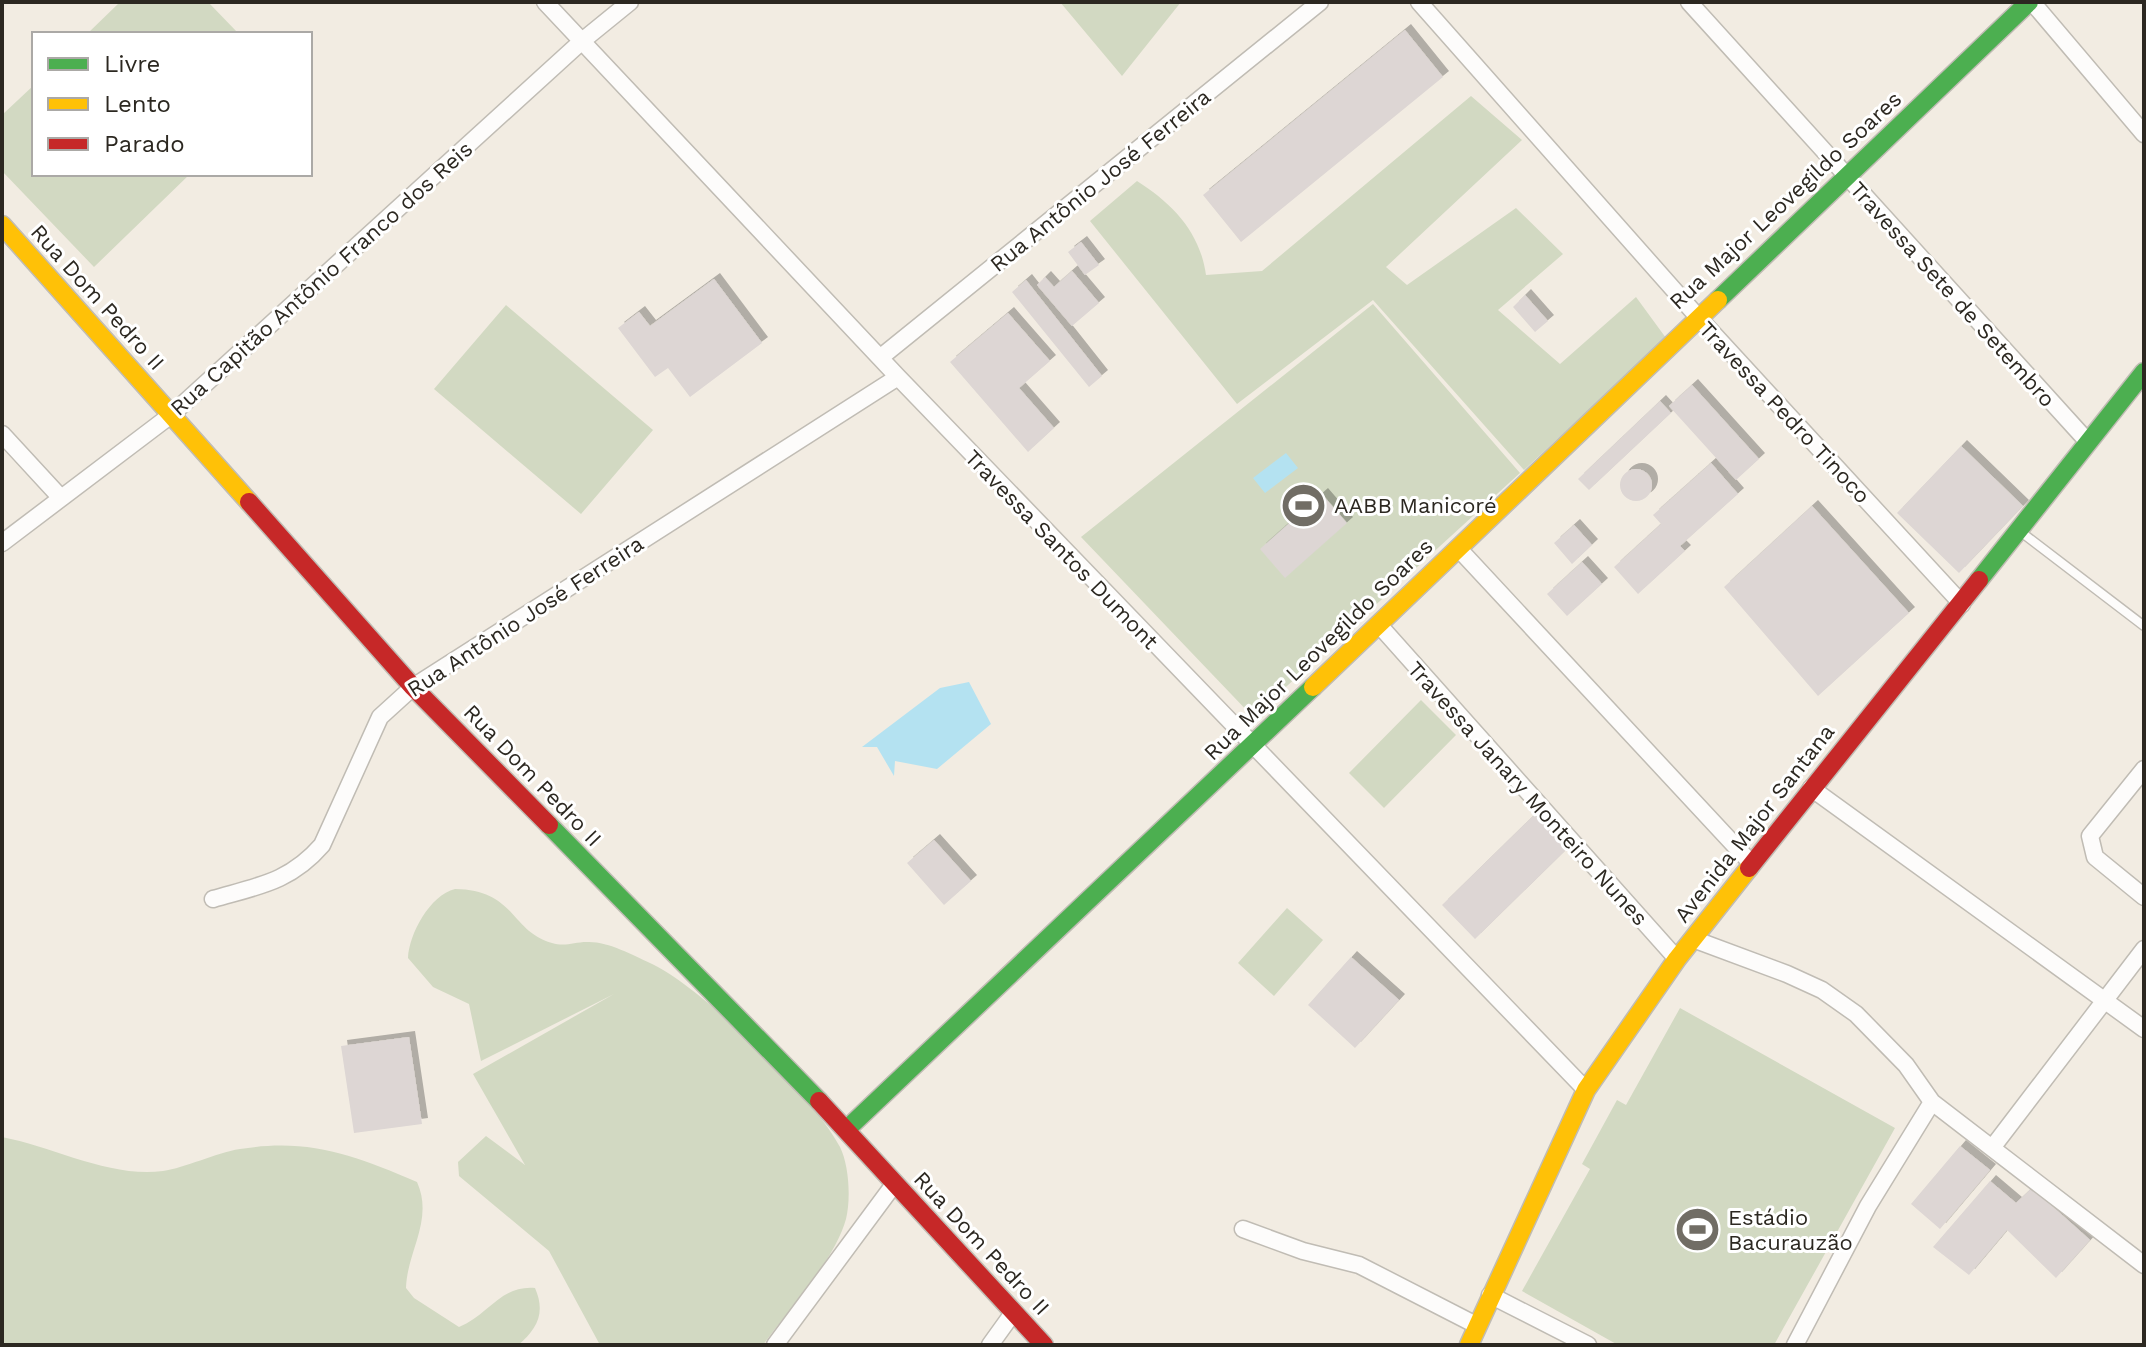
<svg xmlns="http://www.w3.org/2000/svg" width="2146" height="1347" viewBox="0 0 2146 1347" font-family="'Work Sans',sans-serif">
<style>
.green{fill:#d2d9c2}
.water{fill:#b4e2f1}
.building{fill:#ddd6d4;filter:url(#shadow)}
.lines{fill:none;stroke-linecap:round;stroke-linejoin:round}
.lane-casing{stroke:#c0bcb4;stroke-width:11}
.street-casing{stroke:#c0bcb4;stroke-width:19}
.fast-casing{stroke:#c0bcb4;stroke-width:21}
.slow-casing{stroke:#c0bcb4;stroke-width:21}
.jam-casing{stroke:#c0bcb4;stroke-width:21}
.lane{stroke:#fdfcfb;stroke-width:8}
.street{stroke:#fdfcfb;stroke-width:16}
.fast{stroke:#4caf50;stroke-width:18}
.slow{stroke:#ffc107;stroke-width:18}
.jam{stroke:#c62828;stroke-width:18}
.labels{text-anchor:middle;stroke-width:6;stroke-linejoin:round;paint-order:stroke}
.street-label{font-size:22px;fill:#2c2821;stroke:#fff}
.poi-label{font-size:22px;fill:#2c2821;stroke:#fff;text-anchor:start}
</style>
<defs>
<filter id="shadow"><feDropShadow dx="6" dy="-6" stdDeviation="0" flood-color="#0004"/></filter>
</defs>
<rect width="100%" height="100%" fill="#f2ece2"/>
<path class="green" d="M120,2H208L239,34H87Z
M1060,2H1181L1122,76Z
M34,85V174H190L94,267L2,171V115Z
M1471,96L1522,140L1386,267L1407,285L1516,208L1563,254L1498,310L1560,364L1636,297L1666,338L1524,470L1373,300L1237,404L1090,221L1137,181C1173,204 1200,232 1206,275L1262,271Z
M1373,304L1520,473L1253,717L1081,537Z
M506,305L653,430L581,514L434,389Z
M1421,700L1456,735L1384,808L1349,773Z
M455,889C516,890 510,931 552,943C565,947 574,942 587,942C607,941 633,955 650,963C700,985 815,1098 840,1147C849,1165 851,1199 846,1219C835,1260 788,1310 763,1345H600L549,1251L459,1176L458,1162L486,1136L525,1165L473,1074L614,994L481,1061L469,1004L433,987L408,958C409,934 430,895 455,889Z
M1287,908L1323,940L1274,996L1238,963Z
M1680,1008L1895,1128L1774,1345H1618L1522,1291L1590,1169L1582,1164L1617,1100L1626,1105Z
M2,1137C54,1147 110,1178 163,1171C185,1168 215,1153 240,1149C310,1138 353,1155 417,1182C434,1220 407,1251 406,1288L414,1298L459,1327C488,1316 500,1285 535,1288C546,1313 537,1329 518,1345H2Z"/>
<path class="water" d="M1286,453L1298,468L1265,493L1253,478Z
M969,682L991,724L937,769L895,761L894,776L877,747H862L940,688Z"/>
<path class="building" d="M1405,30L1443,77L1241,242L1203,195Z
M1081,242L1099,265L1085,275L1068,252Z
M1072,271L1099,303L1072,326L1037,285L1045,277L1054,287Z
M714,279L762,343L690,397L668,368L655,377L618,328L639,312L650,326Z
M1026,280L1102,376L1089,387L1012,292Z
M1525,295L1548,321L1535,332L1513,307Z
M1008,313L1050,361L1019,388L1054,428L1028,452L950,362Z
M1692,385L1759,459L1736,480L1669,406Z
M1660,401L1671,413L1589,490L1578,479Z
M1961,446L2023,506L1959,573L1897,513Z
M1711,463L1738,494L1680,546L1685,551L1638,594L1614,567L1661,524L1653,515Z
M1620 485a16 16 0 1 1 32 0a16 16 0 1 1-32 0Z
M1322,494L1347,523L1285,578L1260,549Z
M1812,506L1909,613L1818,696L1724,587Z
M1574,525L1592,545L1572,564L1554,543Z
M1582,562L1602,584L1567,616L1547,594Z
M1534,815L1567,849L1475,939L1442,905Z
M934,840L971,881L944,905L907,863Z
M1351,957L1399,1000L1355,1048L1308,1005Z
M409,1037L422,1124L354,1133L341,1046Z
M1960,1146L1990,1170L1940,1229L1911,1204Z
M1990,1181L2016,1203L2032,1188L2090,1240L2056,1278L2007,1230L1969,1275L1933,1247Z"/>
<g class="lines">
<defs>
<path id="lane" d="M2021,532L2144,626"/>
<path id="street" d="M545,2L898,377L1586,1090
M1419,2L1697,316L1962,604
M1689,2L2088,442
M2032,2L2144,134
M881,357L1320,2
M2,434L61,498
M2,543L171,415L582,41L630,2
M1458,548L1751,863
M1380,626L1677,959
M2144,769L2090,836L2095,857L2144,897
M1811,788L2144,1029
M213,899C258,886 290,882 322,845L380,717L413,687L898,377
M1693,939L1787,974L1822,990L1856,1014L1906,1065L1932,1102L2144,1265
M1992,1148L2144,949
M1243,1229L1303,1251L1359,1265L1476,1325
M1490,1295L1588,1345
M775,1345L895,1183
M990,1345L1013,1313
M1795,1345L1868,1206L1932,1102"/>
<path id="fast" d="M1718,300L2029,2
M1979,580L2144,372
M549,825L819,1101
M847,1129L1313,687"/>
<path id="slow" d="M2,225L249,502
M1313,687L1718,300
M1469,1345L1586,1090L1677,959L1749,868"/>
<path id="jam" d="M249,502L413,687L549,825
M1749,868L1979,580
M819,1101L1044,1345"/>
</defs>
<use href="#lane" class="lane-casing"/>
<use href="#street" class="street-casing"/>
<use href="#fast" class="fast-casing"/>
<use href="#slow" class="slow-casing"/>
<use href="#jam" class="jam-casing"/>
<use href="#lane" class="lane"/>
<use href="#street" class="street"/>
<use href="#fast" class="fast"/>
<use href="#slow" class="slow"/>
<use href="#jam" class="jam"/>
</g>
<defs>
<symbol id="stadium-disc" viewBox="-11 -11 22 22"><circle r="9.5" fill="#716d65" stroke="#fff"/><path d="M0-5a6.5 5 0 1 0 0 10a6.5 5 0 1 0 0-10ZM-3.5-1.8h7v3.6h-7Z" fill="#fff"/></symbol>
</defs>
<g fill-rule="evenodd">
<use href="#stadium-disc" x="1278" y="480" width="51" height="51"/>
<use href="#stadium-disc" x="1672" y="1204" width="51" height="51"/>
</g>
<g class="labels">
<g class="street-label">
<text transform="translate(1100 180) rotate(-39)" y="8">Rua Antônio José Ferreira</text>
<text transform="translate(1785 200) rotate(-43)" y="8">Rua Major Leovegildo Soares</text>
<text transform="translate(321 278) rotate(-42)" y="8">Rua Capitão Antônio Franco dos Reis</text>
<text transform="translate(1953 294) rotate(48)" y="8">Travessa Sete de Setembro</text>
<text transform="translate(98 297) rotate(48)" y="8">Rua Dom Pedro II</text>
<text transform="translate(1785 412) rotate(47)" y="8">Travessa Pedro Tinoco</text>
<text transform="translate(1062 549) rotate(46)" y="8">Travessa Santos Dumont</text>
<text transform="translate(525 616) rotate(-33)" y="8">Rua Antônio José Ferreira</text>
<text transform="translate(1318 649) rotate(-44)" y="8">Rua Major Leovegildo Soares</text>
<text transform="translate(533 775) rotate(46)" y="8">Rua Dom Pedro II</text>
<text transform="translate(1528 793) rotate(48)" y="8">Travessa Janary Monteiro Nunes</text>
<text transform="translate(1754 823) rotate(-52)" y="8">Avenida Major Santana</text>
<text transform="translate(982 1243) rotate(47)" y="8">Rua Dom Pedro II</text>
</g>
<g class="poi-label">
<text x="1334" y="513">AABB Manicoré</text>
<text x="1728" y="1225">Estádio<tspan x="1728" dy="25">Bacurauzão</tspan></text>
</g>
</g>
<rect width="2146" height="1347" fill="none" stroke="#2c2821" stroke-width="8"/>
<rect x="32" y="32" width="280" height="144" fill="#ffffff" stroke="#aba9a6" stroke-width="2"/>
<rect x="48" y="58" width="40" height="12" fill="#4caf50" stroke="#aba9a6" stroke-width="2"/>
<text x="104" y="72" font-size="24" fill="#2c2821">Livre</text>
<rect x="48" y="98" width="40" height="12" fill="#ffc107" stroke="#aba9a6" stroke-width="2"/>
<text x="104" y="112" font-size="24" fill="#2c2821">Lento</text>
<rect x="48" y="138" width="40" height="12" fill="#c62828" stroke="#aba9a6" stroke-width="2"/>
<text x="104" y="152" font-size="24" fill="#2c2821">Parado</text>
</svg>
